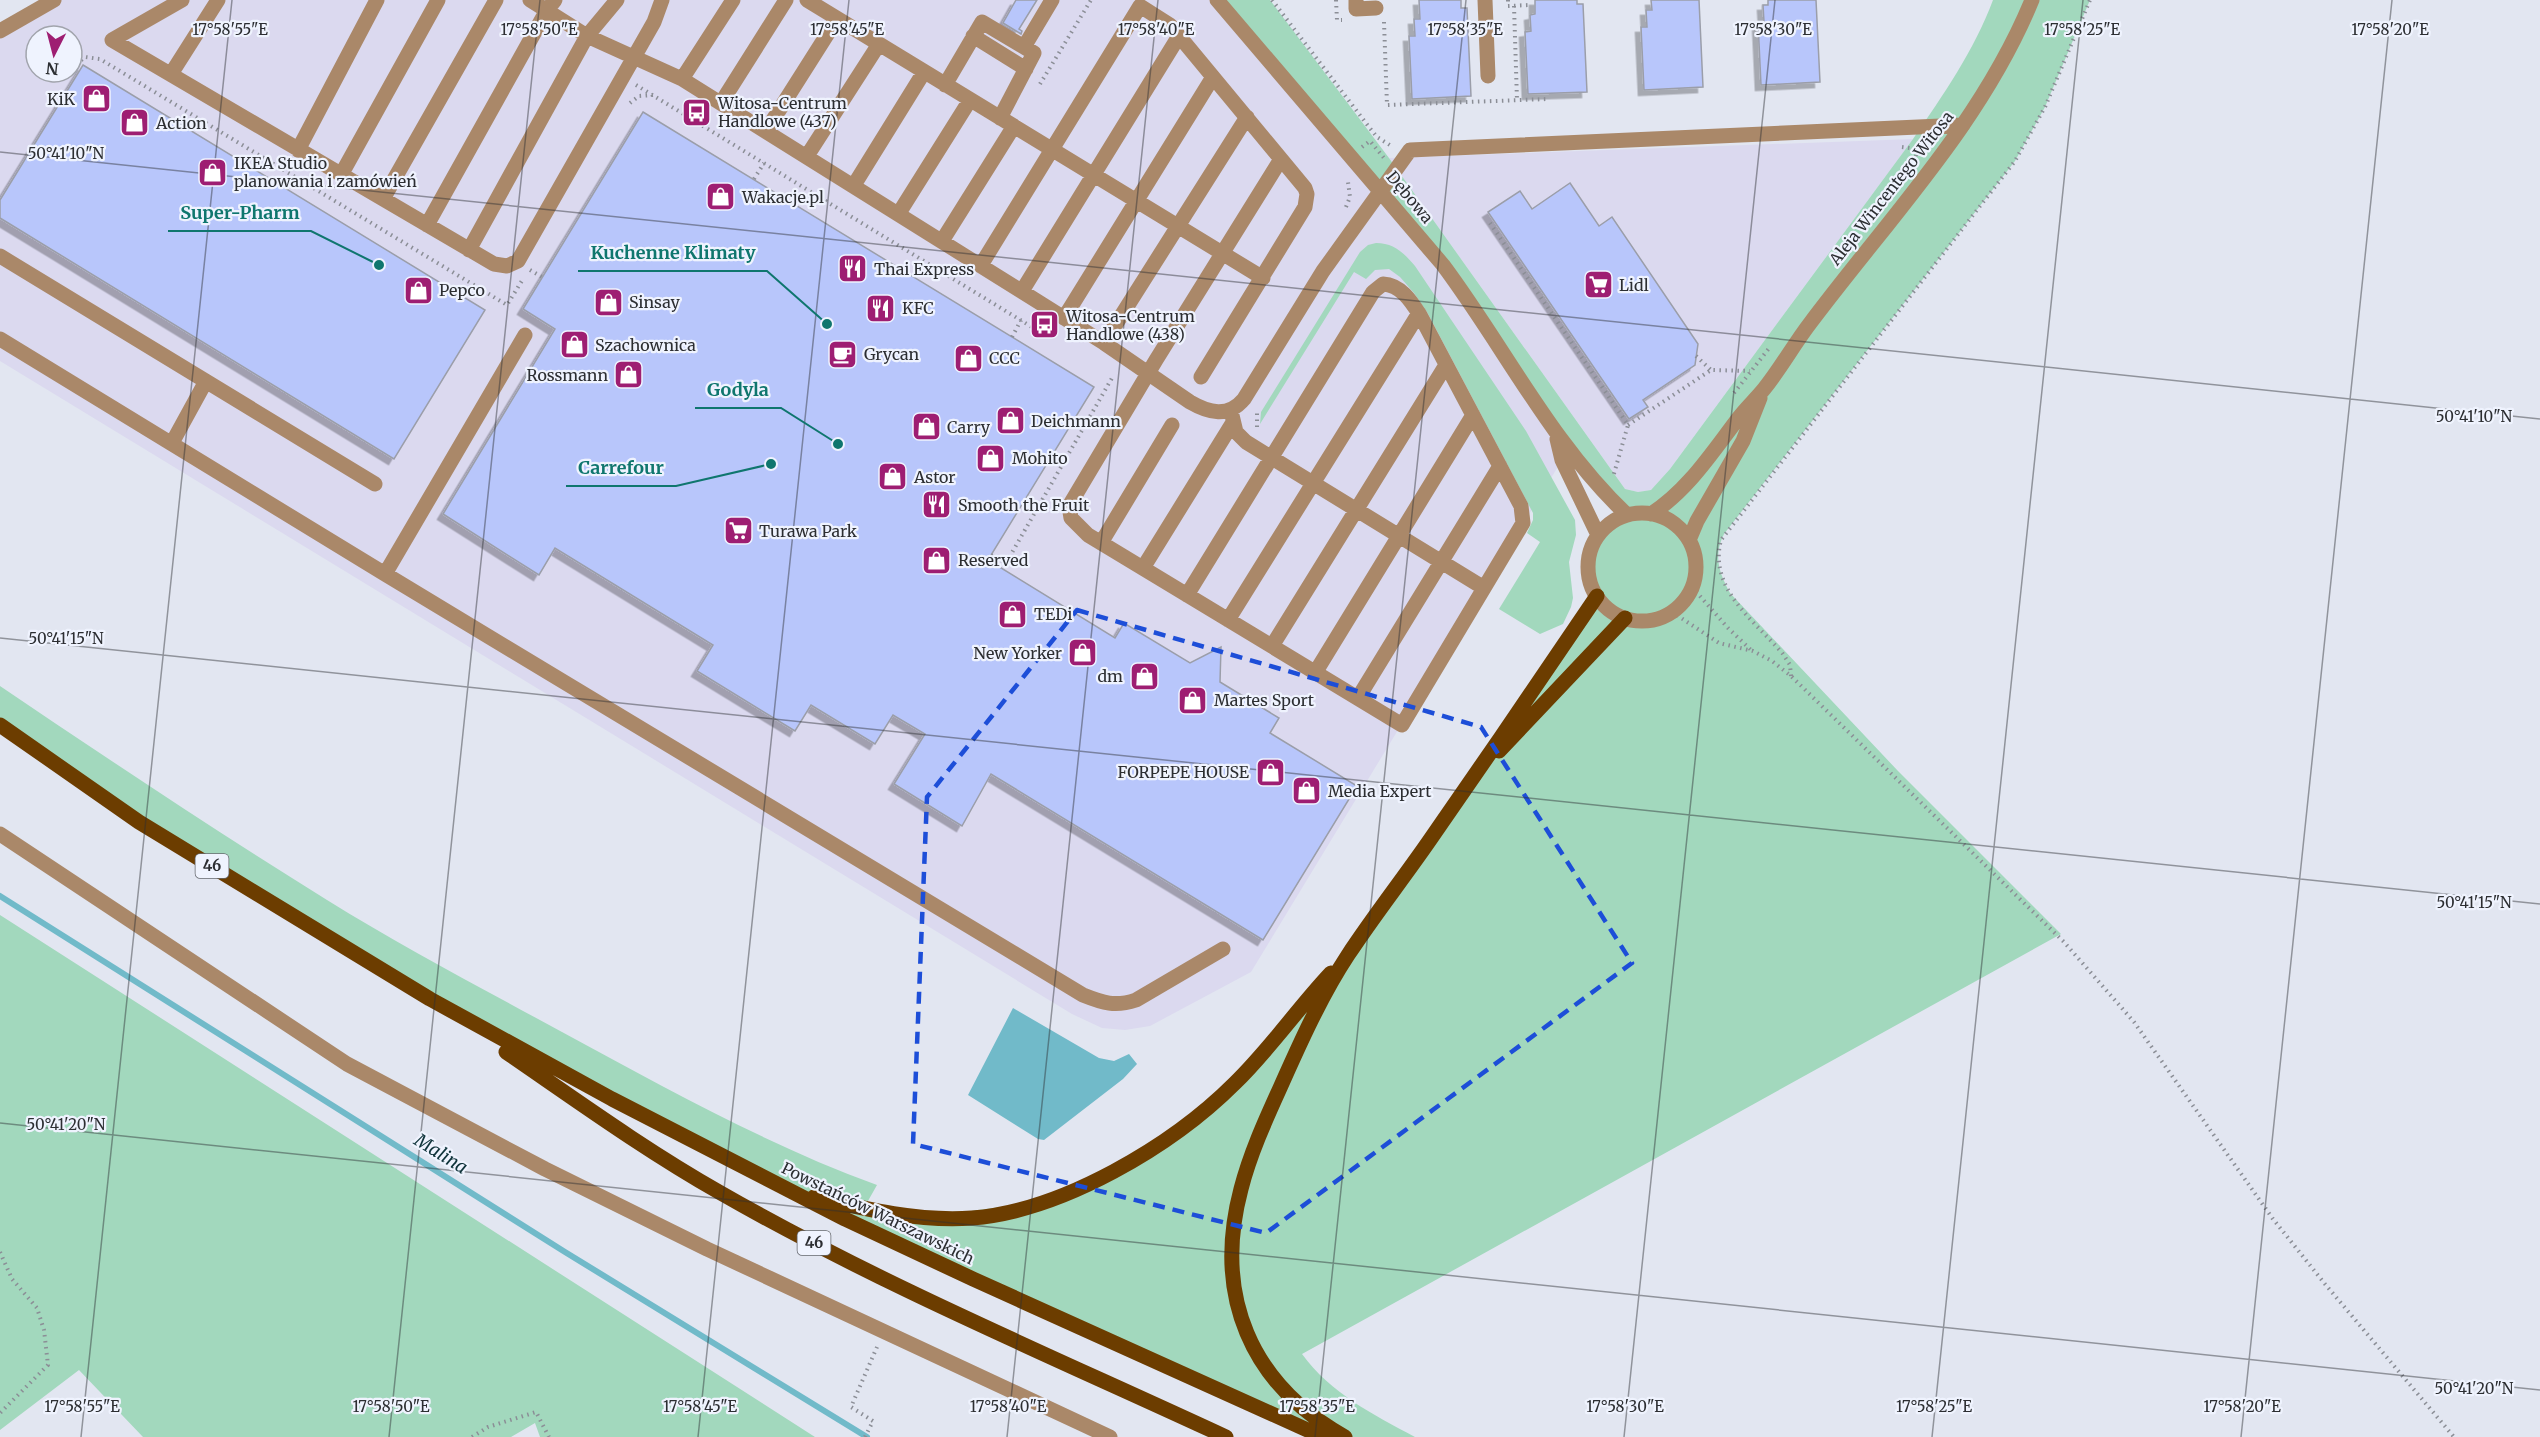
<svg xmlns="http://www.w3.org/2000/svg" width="2540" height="1437" viewBox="0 0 2540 1437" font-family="Merriweather,serif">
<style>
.commercial{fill:#dbd9ef;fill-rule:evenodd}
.green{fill:#a2d8bd}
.water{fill:#71bac9}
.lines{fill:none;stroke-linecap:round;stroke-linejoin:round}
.stream{stroke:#71bac9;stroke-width:6}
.building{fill:#b8c6fb;stroke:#9b9ea9;stroke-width:1.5;filter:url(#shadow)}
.path{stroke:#8b8e96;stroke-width:4;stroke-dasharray:1.5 4.5;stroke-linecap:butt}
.minor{stroke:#aa8869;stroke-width:15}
.major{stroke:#6c3d00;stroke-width:15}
.marked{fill:none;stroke:#1d4ed8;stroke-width:4.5;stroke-dasharray:12 8;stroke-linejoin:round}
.ticks{fill:none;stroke:#2c2e32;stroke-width:1.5;stroke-opacity:0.45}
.labels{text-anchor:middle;stroke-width:4.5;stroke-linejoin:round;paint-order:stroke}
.shield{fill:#eff3fe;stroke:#66696f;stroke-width:1.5}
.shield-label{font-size:15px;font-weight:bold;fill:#2c2e32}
.poi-label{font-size:16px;fill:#2c2e32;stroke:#eff3fe;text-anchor:start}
.street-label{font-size:16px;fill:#2c2e32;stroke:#eff3fe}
.water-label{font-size:18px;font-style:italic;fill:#10343b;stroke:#eff3fe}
.ticks-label{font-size:15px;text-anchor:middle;fill:#2c2e32;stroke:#eff3fe;stroke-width:4.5;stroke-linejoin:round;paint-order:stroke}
.leader{fill:none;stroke:#0f766e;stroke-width:2}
.callout-dot{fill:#0f766e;stroke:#eff3fe;stroke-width:2}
.callout-label{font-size:18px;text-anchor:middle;font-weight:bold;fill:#0f766e;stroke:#eff3fe;stroke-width:4.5;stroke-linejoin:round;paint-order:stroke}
</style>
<defs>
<filter id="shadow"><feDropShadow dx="-5.5" dy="5.5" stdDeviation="0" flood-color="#0004"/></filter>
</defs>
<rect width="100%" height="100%" fill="#e2e6f1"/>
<path class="commercial" d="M54,0H1217L1380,189L1555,433L1562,460L1251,972L1150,1026L1125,1030L1102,1028L1072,1014L0,361V31ZM36,36H72V72H36Z
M1913,139L1670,469L1651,490L1638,492L1625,489L1389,158Z"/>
<path class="green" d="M1217,0H1270L1389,158L1625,489L1638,492L1651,490L1670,469L1913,139C1943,95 1974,51 1993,0H2090L2045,107L2015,161L1724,534C1713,556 1719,572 1730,593L1898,771L2061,934L1302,1354C1330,1393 1374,1415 1415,1437H1323L973,1279L430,999L0,725V686C108,759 216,831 327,900C403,947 483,989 562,1032C664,1087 767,1145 877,1185L864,1208L926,1217L1045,1201L1189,1123L1347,956L1597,596C1580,559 1591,533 1627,515L1613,501L1467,297Z
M1376,243C1394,243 1404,253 1415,266L1526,431L1575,520L1576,535L1569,562L1573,598L1571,607L1563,624L1540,634L1499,609L1540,542L1527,533L1533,520V513L1427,312L1414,293L1400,277L1389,269L1375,270L1366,279L1354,272L1260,424L1261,412L1360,252L1368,245Z
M0,915L815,1437H540L535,1423L511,1437H143L79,1370L0,1430Z"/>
<path class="water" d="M1013,1008L1099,1058L1114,1061L1129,1054L1137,1064L1123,1079L1044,1140L1038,1139L968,1095Z"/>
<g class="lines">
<path class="stream" d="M0,896L565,1252L867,1437"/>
</g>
<path class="building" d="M1016,0H1037L1019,29L1022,31L1021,34L1003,23Z
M1419,0H1461V8H1467L1471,96L1412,99L1409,36H1415L1414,19H1420Z
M1535,0H1577V4H1583L1587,92L1528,94L1525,32L1531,31L1530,15L1535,14Z
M1651,0H1699L1703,87L1644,90L1641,27H1647L1646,10H1652Z
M1768,0H1816L1820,82L1761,85L1758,22H1764L1763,5H1768Z
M83,65L485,310L394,459L0,218V200Z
M643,112L1094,387L988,560L1115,638L1124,623L1190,663L1221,647L1220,682L1279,718L1270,733L1357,786L1263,940L991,774L962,826L894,784L925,734L893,715L875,744L811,705L795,731L697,671L713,645L555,548L539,575L443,514L555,329L523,309Z
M1570,183L1599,226L1612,217L1698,344L1695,365L1643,400L1648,407L1629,419L1488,212L1520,191L1532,209Z"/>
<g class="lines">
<path class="path" d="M1272,0L1369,127L1377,137L1393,147
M1336,0L1337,20H1342
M1508,0V6L1529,5
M1514,6L1517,100
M1384,22L1387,105L1548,99
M72,68L85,57L100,59L507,305L523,279
M65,74L67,72
M1040,84L1091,0
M636,85L1040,332
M630,103L639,96L653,95
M1362,147L1370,141L1384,158
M1902,147L1910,148L1916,152V159
M754,179L764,163
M1346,207L1350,197L1348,182
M1490,223L1628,425L1613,477
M530,270L542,277
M1012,337L1021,320
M1696,356L1711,370
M1734,393L1770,347
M1628,425L1711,370L1750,371
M1257,427V411
M991,555L1006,563L1112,378
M1692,587L1728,628L1751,650
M1672,612L1719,643L1753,651L1772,661L1791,676L2064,942L2134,1022L2273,1219L2325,1284L2454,1437
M1791,676L1790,665L1783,654C1755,621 1708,589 1721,540L2015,161L2045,107L2090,0
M0,1252L12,1279L37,1308L44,1330L48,1365L0,1413
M472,1437L488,1427L536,1412L549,1437
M865,1437L873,1421L851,1407L877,1347"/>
<path class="minor" d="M182,0L112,40L494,264L507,266L518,261L654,22L662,0
M617,0L587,36L682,79L1104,343L1190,402C1209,413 1228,418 1244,399L1323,271L1410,150L1963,125
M807,0L1263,278
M1217,0L1443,265C1505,348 1551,443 1627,515
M1356,0V9L1376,8
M1485,0L1488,76
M0,31L54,0
M973,36L1026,69
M1024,47L1052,0
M171,74L218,0
M682,79L733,0
M945,85L982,22L1034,53L1000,118
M721,103L786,0
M766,131L837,19
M298,150L377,0
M807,156L879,44
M341,175L438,0
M854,185L924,72
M383,199L496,0
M899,213L970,100
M427,225L547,10L555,0
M942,241L1014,126
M469,250L587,36L530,0
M0,256L375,484
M981,265L1140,6L1170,25L1305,188L1307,194L1305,207L1201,377
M1022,291L1179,36
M1064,318L1213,77
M0,339L385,574L1083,995C1103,1003 1115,1007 1136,1000L1223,949
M1104,343L1247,117
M1231,411L1236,432L1246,442L1484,588
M1557,439L1562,460L1598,535
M172,443L206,381
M1588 567a54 54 0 1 1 108 0a54 54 0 1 1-108 0Z
M1651,514C1687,491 1711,454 1737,420C1745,409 1755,400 1764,389C1781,368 1794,344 1811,322C1889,218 1982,122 2032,0
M1689,540L1697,521L1743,441L1760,398
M1101,543L1172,425
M1143,568L1232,424
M385,574L525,335
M1187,595L1373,292L1383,284C1401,285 1411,301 1420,315L1521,506L1523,523L1402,725L1088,535L1071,518L1069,506L1156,360L1281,159
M1228,620L1419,313
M1272,646L1446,365
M1315,673L1473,415
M1358,698L1500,466
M0,834L347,1064L545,1169L707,1249L1110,1437"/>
<path class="major" d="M0,725L139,822L430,999L612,1099L845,1219L973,1279L1323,1437
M1499,751L1625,618
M506,1052C576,1100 645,1150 719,1192C881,1285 1056,1358 1226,1437
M814,1197C865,1209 919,1222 972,1218C1062,1211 1172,1146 1235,1083C1270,1049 1298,1008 1331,973
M1345,1437C1250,1384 1213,1295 1241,1189C1250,1154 1265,1121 1280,1088C1300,1043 1321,996 1348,955C1375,914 1406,875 1434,834C1489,755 1543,676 1597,596"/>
</g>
<path class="marked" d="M1077,610L1481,727L1632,963L1266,1233L913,1144L927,797Z"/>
<path class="ticks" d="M0,152L2540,419M0,638L2540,904M0,1123L2540,1390M81,1437L232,0M389,1437L540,0M698,1437L849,0M1007,1437L1158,0M1315,1437L1466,0M1624,1437L1775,0M1932,1437L2083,0M2241,1437L2392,0"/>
<defs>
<symbol id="shop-square" viewBox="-11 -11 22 22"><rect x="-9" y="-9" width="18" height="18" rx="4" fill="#9e1e72" stroke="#eff3fe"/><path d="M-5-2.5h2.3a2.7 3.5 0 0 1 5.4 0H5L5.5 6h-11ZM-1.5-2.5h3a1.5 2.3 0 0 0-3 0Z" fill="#fff"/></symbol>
<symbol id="bus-square" viewBox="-11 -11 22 22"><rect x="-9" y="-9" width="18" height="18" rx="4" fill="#9e1e72" stroke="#eff3fe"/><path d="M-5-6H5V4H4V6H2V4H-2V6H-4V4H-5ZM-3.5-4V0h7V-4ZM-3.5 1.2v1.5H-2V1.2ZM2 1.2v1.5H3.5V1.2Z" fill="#fff"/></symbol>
<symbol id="restaurant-square" viewBox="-11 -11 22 22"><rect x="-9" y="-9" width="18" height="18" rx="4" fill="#9e1e72" stroke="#eff3fe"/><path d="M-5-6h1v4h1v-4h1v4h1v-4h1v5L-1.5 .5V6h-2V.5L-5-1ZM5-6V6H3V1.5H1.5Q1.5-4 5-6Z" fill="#fff"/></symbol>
<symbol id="supermarket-square" viewBox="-11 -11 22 22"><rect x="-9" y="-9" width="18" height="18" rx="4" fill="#9e1e72" stroke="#eff3fe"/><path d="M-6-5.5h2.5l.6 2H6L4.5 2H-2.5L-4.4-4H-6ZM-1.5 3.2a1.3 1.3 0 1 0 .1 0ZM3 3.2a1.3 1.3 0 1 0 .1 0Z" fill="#fff"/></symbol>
<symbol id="cafe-square" viewBox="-11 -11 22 22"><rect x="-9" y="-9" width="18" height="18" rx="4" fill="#9e1e72" stroke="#eff3fe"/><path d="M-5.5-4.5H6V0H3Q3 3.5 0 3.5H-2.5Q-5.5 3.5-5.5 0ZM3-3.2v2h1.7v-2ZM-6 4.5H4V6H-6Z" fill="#fff"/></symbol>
</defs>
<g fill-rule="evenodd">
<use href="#shop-square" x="80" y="82" width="33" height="33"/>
<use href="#bus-square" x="680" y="96" width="33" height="33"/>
<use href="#shop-square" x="118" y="106" width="33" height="33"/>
<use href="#shop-square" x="196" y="156" width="33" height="33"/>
<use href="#shop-square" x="704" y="180" width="33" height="33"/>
<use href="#restaurant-square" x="836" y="252" width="33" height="33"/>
<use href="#supermarket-square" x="1582" y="268" width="33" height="33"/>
<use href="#shop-square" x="402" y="274" width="33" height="33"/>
<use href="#shop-square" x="592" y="286" width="33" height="33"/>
<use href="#restaurant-square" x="864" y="292" width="33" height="33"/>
<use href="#bus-square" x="1028" y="308" width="33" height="33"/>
<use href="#shop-square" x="558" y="328" width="33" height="33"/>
<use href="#cafe-square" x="826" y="338" width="33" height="33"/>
<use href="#shop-square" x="952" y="342" width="33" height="33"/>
<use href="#shop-square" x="612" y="358" width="33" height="33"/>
<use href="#shop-square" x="994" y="404" width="33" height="33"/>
<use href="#shop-square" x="910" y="410" width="33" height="33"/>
<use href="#shop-square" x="974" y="442" width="33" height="33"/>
<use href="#shop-square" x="876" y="460" width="33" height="33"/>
<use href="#restaurant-square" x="920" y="488" width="33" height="33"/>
<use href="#supermarket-square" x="722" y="514" width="33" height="33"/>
<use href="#shop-square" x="920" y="544" width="33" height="33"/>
<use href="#shop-square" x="996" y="598" width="33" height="33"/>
<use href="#shop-square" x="1066" y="636" width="33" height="33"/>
<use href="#shop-square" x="1128" y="660" width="33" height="33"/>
<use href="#shop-square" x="1176" y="684" width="33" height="33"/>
<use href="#shop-square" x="1254" y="756" width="33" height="33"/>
<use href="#shop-square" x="1290" y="774" width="33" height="33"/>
</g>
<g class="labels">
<g class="shield">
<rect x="195.5" y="854" width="33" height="24" rx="4.5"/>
<rect x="797.5" y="1231" width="33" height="24" rx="4.5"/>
</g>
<g class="shield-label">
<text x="212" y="871">46</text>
<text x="814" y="1248">46</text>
</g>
<g class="poi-label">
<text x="75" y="105" text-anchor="end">KiK</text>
<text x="718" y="109">Witosa-Centrum<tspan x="718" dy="18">Handlowe (437)</tspan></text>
<text x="156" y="129">Action</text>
<text x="234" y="169">IKEA Studio<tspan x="234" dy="18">planowania i zamówień</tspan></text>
<text x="742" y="203">Wakacje.pl</text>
<text x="874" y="275">Thai Express</text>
<text x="1619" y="291">Lidl</text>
<text x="439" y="296">Pepco</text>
<text x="629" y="308">Sinsay</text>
<text x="902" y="314">KFC</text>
<text x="1066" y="322">Witosa-Centrum<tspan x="1066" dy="18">Handlowe (438)</tspan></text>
<text x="595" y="351">Szachownica</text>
<text x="864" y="360">Grycan</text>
<text x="989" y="364">CCC</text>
<text x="608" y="381" text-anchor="end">Rossmann</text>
<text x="1031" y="427">Deichmann</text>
<text x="947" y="433">Carry</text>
<text x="1012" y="464">Mohito</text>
<text x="914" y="483">Astor</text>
<text x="958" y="511">Smooth the Fruit</text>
<text x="759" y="537">Turawa Park</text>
<text x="958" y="566">Reserved</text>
<text x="1034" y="620">TEDi</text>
<text x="1062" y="659" text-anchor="end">New Yorker</text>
<text x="1123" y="682" text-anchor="end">dm</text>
<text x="1214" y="706">Martes Sport</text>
<text x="1249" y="778" text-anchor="end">FORPEPE HOUSE</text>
<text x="1328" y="797">Media Expert</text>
</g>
<g class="street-label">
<text transform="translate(1891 188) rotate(-52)" y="6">Aleja Wincentego Witosa</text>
<text transform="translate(1410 197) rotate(50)" y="6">Dębowa</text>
<text transform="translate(878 1213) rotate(26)" y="6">Powstańców Warszawskich</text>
</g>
<g class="water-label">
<text transform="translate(441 1154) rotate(32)" y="6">Malina</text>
</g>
</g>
<g class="ticks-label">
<text x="230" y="35">17°58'55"E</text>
<text x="539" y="35">17°58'50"E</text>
<text x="847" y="35">17°58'45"E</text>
<text x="1156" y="35">17°58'40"E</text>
<text x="1465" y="35">17°58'35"E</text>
<text x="1773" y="35">17°58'30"E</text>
<text x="2082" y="35">17°58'25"E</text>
<text x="2390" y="35">17°58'20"E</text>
<text x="66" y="159">50°41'10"N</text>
<text x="2474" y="422">50°41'10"N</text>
<text x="66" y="644">50°41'15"N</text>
<text x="2474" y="908">50°41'15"N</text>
<text x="66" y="1130">50°41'20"N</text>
<text x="2474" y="1394">50°41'20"N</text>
<text x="82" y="1412">17°58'55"E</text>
<text x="391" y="1412">17°58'50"E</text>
<text x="700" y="1412">17°58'45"E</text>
<text x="1008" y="1412">17°58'40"E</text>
<text x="1317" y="1412">17°58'35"E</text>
<text x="1625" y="1412">17°58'30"E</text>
<text x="1934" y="1412">17°58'25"E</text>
<text x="2242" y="1412">17°58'20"E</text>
</g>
<path class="leader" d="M379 265L311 231H168M827 324L767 271H578M838 444L781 408H695M771 464L676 486H566"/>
<g class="callout-dot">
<circle cx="379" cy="265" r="6"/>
<circle cx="827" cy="324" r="6"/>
<circle cx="838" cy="444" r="6"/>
<circle cx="771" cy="464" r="6"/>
</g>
<g class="callout-label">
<text x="240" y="219">Super-Pharm</text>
<text x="673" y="259">Kuchenne Klimaty</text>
<text x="738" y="396">Godyla</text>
<text x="621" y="474">Carrefour</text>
</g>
<g transform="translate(54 54) rotate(186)"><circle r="28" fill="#eff3fe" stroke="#a1a4ac" stroke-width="1.5"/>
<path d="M0-4.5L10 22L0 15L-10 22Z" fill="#9e1e72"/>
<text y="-9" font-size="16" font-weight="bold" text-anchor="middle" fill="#2c2e32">N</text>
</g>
</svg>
